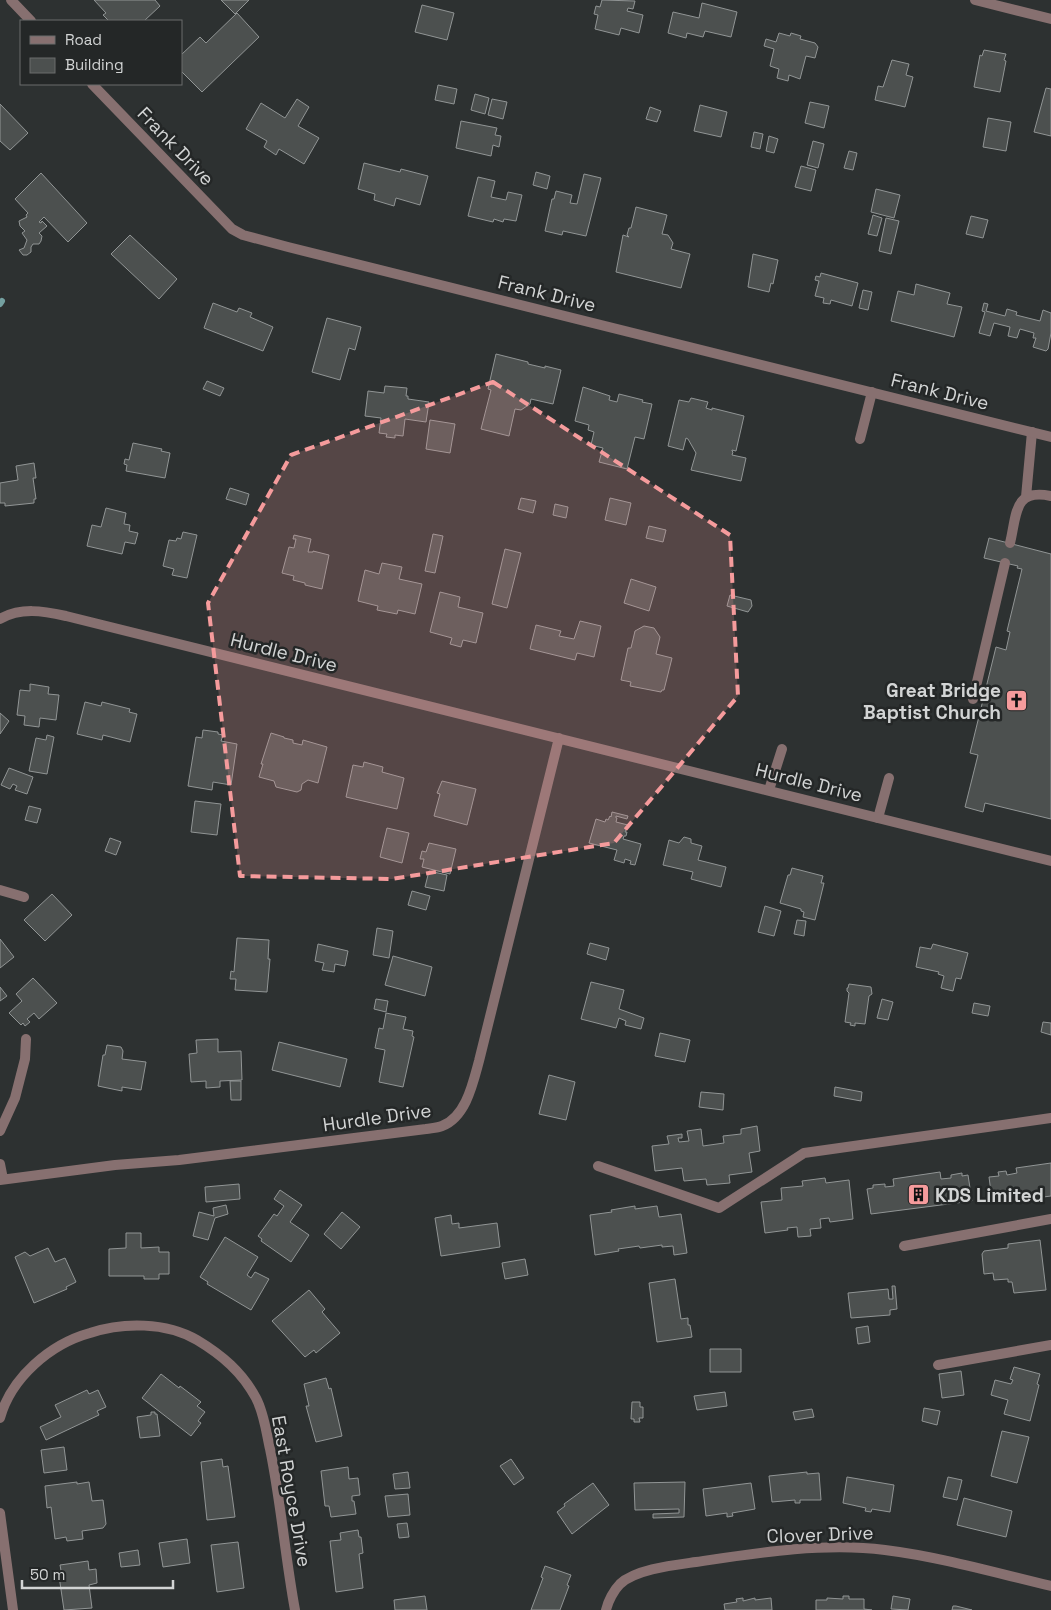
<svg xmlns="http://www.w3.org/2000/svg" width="1051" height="1610" viewBox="0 0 1051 1610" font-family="'Space Grotesk',sans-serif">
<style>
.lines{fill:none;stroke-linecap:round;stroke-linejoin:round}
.stream{stroke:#74a0a0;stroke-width:6}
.building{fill:#4c504f;stroke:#919595}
.lane{stroke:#877070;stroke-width:10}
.street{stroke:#877070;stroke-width:10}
.marked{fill:#f59b9c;fill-opacity:0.2;stroke:#f59b9c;stroke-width:4;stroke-dasharray:10 6;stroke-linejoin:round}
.labels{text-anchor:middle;stroke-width:5;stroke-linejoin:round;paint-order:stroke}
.street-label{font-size:19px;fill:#d2d4d4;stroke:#242727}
.poi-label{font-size:19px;font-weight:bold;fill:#d2d4d4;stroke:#242727;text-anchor:end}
</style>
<rect width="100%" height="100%" fill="#2d3131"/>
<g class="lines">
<path class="stream" d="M0,304L2,301"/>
</g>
<path class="building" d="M94,0H155L160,6L144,21H109L103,15L106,13Z
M221,0H249L235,14Z
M602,0L635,1L633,9L628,8L627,11L643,15L639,33L621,28L619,35L595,29L598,15L594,14L596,6L600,7Z
M702,3L737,12L731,37L705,31L703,37L687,33L686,38L668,33L673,12L699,18Z
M422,5L454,13L447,40L415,32Z
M237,13L259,37L202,92L181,71V55L200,37L206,43Z
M779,33L790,36L791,33L801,36L800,39L815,43L818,47L815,58L806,56L800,79L789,75L788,81L777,78L779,69L770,66L774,49L764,46L766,39L776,42Z
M984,50L1006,54L1004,60L1006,61L1000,92L974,87L980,55L982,56Z
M892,60L909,64L906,75L913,77L905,107L875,100L878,86L883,87Z
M438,85L457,89L454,104L435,100Z
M1046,88L1051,89V136L1034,132Z
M475,94L489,98L485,114L471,110Z
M297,99L309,107L298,126L319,138L304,164L279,149L276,155L264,147L267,141L246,129L261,103L285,118Z
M492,99L507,102L503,119L488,115Z
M810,102L829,106L824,128L805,123Z
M0,104L28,133L10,150L0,141Z
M700,105L727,112L721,137L694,131Z
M650,107L661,111L657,122L646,119Z
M988,118L1011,122L1006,151L983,147Z
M461,121L497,128L495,135L501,136L499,147L493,145L491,156L456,148Z
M754,132L763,134L760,149L751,147Z
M769,136L778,139L774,153L766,151Z
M813,141L824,144L818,168L807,165Z
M849,151L857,153L853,170L844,168Z
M364,163L400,172L401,169L428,176L420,205L396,198L394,206L374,200L375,194L358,189Z
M801,166L816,170L811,191L795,187Z
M536,172L550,176L547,189L533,185Z
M41,173L87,223L68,242L44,217L39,222L41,223L42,221L47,226L39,233L42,236L41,241L39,244H33L31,247V252L27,255H23L19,250L24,248L27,240L22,233L25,231L20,226L19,221L27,217L26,215L28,213L15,199Z
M584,174L601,178L586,236L563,231L562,235L545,231L552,199H554L556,191L572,195L570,203L577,204Z
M478,177L495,181L491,197L506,200L508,192L522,195L516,221L504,219L503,222L494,219L493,222L468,216Z
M876,189L900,195L894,218L871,212Z
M636,207L667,215L662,234L668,235L673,243L671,249L690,254L681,288L616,272L623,235L629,237L627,235L629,228H631Z
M873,215L882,218L877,236L868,234Z
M971,216L988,220L983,238L966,234Z
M886,218L899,221L891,254L879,251Z
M130,235L177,279L159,299L111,254Z
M753,254L778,260L773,284L771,283L769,292L748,287Z
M821,273L858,283L852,306L831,300L830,304L823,303L824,298L815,296L819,281L815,280L816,276L820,277Z
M916,284L950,293L947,304L962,307L954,337L891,321L898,291L914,295Z
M863,290L872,292L868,310L859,308Z
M213,303L237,312L239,308L252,313L250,317L273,327L263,351L204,328Z
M984,303L988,304L986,311L1005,316L1007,309L1017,312L1016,315L1040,321L1043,310L1051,313V333L1048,349L1046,351L1033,347L1036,338H1033L1034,333L1020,329L1017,338L1008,336L1010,327L994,323L990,336L979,333L985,312L982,311Z
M327,318L361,327L355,350L349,348L340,380L312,372Z
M496,354L528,362V364L545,368V366L561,370L553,404L531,399L530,404L521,410L515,409L509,436L481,429L491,390L488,389Z
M207,381L224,388L220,396L203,389Z
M385,386L407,388L406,396H408V399L429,402L426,422L405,419L403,436L395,435V438L386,437L387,434L379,433L381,418L365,416L368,391L384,393Z
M583,387L610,396L609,400L617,402L619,394L643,400L642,402L652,404L644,439L635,437L627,469L599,462L603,448L591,445L594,432L588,430L589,425L575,421Z
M691,398L708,402L706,408L712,410V408L744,416L736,451L732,450V451L733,452L732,455L746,458L741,481L691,470L696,453L688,439L686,438L683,450L668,446L679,400L689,402Z
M430,420L455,424L450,453L426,449Z
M133,443L162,449L161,451L170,453L165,478L126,471L127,465L124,464L125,459L129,460Z
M34,463L36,478H33L36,499H34V503L5,506V503H0V483L18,480L16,466Z
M230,488L249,494L246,505L226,499Z
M521,498L536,501L533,513L518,509Z
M610,498L631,503L626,525L605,520Z
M555,504L568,507L566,518L553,515Z
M106,508L126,513L124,524L130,525L129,531L138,533L135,544L125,542L122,554L87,546L92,525L101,527Z
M649,526L666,530L663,542L646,538Z
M183,532L197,535L187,578L172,575L174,569L163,566L169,540L176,541L177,538L181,539Z
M433,534L443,536L435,573L425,571Z
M294,535L311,539L308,552H313V551L329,555L322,589L305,585V583L293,580L294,576L282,573L289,547L294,548L296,539H293Z
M989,538L1051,554V819L985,803L983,812L965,807L978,755L970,753L996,647L1006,650L1010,632L1007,631L1022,569L1017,568L1018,566L984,558Z
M505,549L521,553L507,608L492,604Z
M382,563L402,567L399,579L422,584L415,614L398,610L397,614L377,610L378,606L358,601L365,570L379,574Z
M631,579L656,587L649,611L624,603Z
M440,592L460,597L458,607L483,613L476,643L463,640L461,647L450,644L452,638L430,632Z
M730,595L751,600L752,606L748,612L727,606Z
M580,621L601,626L594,657L577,653L575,660L530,649L536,625L561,631L559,636L574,639Z
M644,626L654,628L660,637L656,654L672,658L664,690H662L661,692L630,686L631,682L621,680L628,648H631L635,631Z
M30,684L49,687L48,694L59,695L56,720L40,718L39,727L24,725L25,716L17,715L20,690L30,691Z
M85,702L101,706L102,702L130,709L129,712L137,714L130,742L103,735L102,740L77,734Z
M0,713L9,721L0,734Z
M203,730L218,732V734L223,735L221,741L237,744L231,785L213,782L212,790L188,786L196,737L202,738Z
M271,733L284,737V738L293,740V743L302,745L303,740L327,747L318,783L308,780L302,784L301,790L297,792L276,787L274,781L259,777L263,764H261Z
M47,735L54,737L47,774L29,771L36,738L46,740Z
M364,762L383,767L382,772L404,778L397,809L346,797L353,765L363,767Z
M9,768L33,777L27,794L15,790L17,786L13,784L10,789L1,785Z
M442,781L476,789L467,825L434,816L440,794L437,793Z
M195,801L221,804L217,835L191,832Z
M29,806L41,809L37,823L25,820Z
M612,812L628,816L627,819L616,816V818H617L616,822L628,825L625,832H627L626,836H624L623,839L641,844L635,865L630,864L631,861L625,859L624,863L614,860L617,850L589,843L596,819L605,822L606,819L608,820L610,816L611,817Z
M387,828L409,833L402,863L380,857Z
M684,837L691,839V843L702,846L698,860L726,867L721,887L691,879L693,872L663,865L669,840L679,843Z
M110,838L121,842L116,855L105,851Z
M429,843L456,849L450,874L422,867L424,859H420L422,851L426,852Z
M792,868L823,876L821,883H824L815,920L803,917L804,912L801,911V909L780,903L788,875H790Z
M429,871L447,875L444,891L425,887Z
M412,891L430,896L426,910L408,905Z
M52,894L72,915L45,941L24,920Z
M765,906L781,911L774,936L758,932Z
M797,920L806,921L804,936L794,934Z
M377,928L393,931L389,958L373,955Z
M237,938L269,940L268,959H270L267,992L235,990L236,979H230L231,971L234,972Z
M0,939L14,957L0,968Z
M590,943L609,948L606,960L587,954Z
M318,944L348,951L345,966L335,964L334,972L322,970L324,963L315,961Z
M933,944L968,953L961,979L956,978L953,991L941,988L944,976L938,974L939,972L916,967L920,947L931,949Z
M393,956L432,967L425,996L385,985Z
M33,978L57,1003L39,1019L34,1013L27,1019L30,1022L25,1026L23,1023L21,1025L9,1013L22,1001L16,994Z
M591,982L624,990L619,1009L644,1018L641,1029L625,1025L626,1021L619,1018L616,1028L581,1019Z
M849,984L871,987L872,994L869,996L865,1024L855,1023V1026L850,1025L851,1023L845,1022L849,993L847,991V988H848Z
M0,987L7,996L0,1001Z
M376,999L388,1001L386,1012L374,1009Z
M882,999L893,1002L888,1020L877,1018Z
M974,1003L990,1006L988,1016L972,1013Z
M386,1013L406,1017L403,1029L413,1031L412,1036L414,1037L403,1087L379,1082L385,1050L375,1048L379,1028L383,1029Z
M1043,1022L1051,1023V1035L1041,1032Z
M660,1033L690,1040L685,1062L655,1056Z
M218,1039V1052L241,1051L242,1080L220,1081V1087L206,1088V1081L191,1082L189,1054L197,1053L196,1040Z
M279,1042L347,1059L340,1087L272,1070Z
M107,1045L121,1047L123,1051L122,1059L146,1062L141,1090L122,1087V1091L98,1086L103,1055H105Z
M549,1075L575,1082L566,1120L539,1114Z
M230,1081H241V1100H231Z
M835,1087L862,1092L861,1101L834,1096Z
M701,1092L724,1094L723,1110L699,1107Z
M757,1126L760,1151L749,1153L752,1172L729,1175L730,1183L707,1185L706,1179L684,1181L682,1168L655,1171L652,1146L669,1144L667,1136L682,1134V1138H678L679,1142L689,1141L687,1131L701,1129L703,1146L724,1143L723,1136L741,1134V1129Z
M1051,1163V1196L1020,1200V1197L992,1200L989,1177L999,1176L998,1172L1006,1171L1007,1175L1017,1173L1016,1168Z
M940,1172L941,1179L951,1178V1175L962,1173V1176L968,1175L972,1201L871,1214L867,1189L873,1188V1185L885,1184V1187L894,1186L893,1179Z
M825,1178L826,1183L849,1180L853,1219L830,1222L829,1218L820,1219L821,1228L810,1229L811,1236L798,1237L797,1227L787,1228L788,1230L765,1233L761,1202L782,1200L781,1188L803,1186L802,1181Z
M239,1184L240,1199L206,1202L205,1187Z
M280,1190L302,1205L290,1222L309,1235L291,1262L261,1241L262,1239L258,1236L274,1214L277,1216L284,1206L274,1199Z
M226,1205L228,1214L215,1218L208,1240L193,1236L199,1212L214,1216L213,1208Z
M635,1206V1209L657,1206L659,1217L681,1214L687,1253L674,1255L673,1246L662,1247V1245L640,1248L639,1246L618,1249L619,1251L595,1255L590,1215L612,1212L611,1210Z
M342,1212L360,1227L341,1249L324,1234Z
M451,1215L452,1224L459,1223V1228L497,1223L500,1247L441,1256L435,1218Z
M126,1233H141V1248L159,1247V1252H169V1274H159V1279H144V1276H109V1249L126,1248Z
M225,1237L258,1257L247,1275L251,1278L255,1272L269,1279L251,1310L207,1284L208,1282L200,1277Z
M1040,1240L1046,1290L1014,1293L1012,1282H1008V1279L994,1280L993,1273L984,1274L982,1254L984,1251L1008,1248V1244Z
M48,1248L55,1262L65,1258L76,1282L66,1287L67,1289L34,1303L15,1257L25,1252L30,1256Z
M525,1259L528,1275L505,1279L502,1263Z
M675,1279L681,1319L688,1318V1325H690L692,1337L657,1342L649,1283Z
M892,1286H895L897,1309L890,1310V1315L851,1318L848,1293L888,1289L889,1299H893Z
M309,1290L325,1309L322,1312L340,1333L316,1353L314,1350L305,1357L272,1321Z
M868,1326L870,1342L858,1344L856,1328Z
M710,1349H741V1372H710Z
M1014,1367L1040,1374L1037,1384L1039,1385L1030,1421L1004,1414L1008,1400L991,1395L995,1380L1011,1384L1013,1380L1010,1379Z
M961,1371L964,1395L942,1398L939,1374Z
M161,1374L179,1388L180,1386L201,1402L197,1406L205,1412L198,1421L201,1423L191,1436L142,1398Z
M326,1378L329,1389L331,1388L342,1436L316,1442L306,1406H309L304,1384Z
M87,1390L89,1394L98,1390L106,1407L97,1411L99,1415L46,1440L40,1427L61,1417L55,1405Z
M725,1392L727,1406L697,1410L694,1396Z
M632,1402H640V1407H643V1418H639L640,1422H634V1419H631Z
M924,1408L940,1411L937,1425L922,1421Z
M812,1409L814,1417L795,1420L793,1412Z
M151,1412H155V1414H157L160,1436L140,1438L137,1417L151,1415Z
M1002,1431L1029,1437L1017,1483L991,1476Z
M64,1447L67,1470L44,1473L41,1450Z
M222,1459L223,1467L228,1466L235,1517L207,1520L201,1462Z
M511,1459L524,1478L514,1485L500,1466Z
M348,1467L349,1479L358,1478L360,1495L352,1496V1501H354L356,1514L331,1517L329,1506H325L321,1471Z
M408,1472L410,1488L395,1489L393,1474Z
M807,1472V1474L819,1473L821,1500H800V1503H795V1500L772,1502L769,1476Z
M847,1477L894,1485L890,1512L872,1509L871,1512L865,1511L866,1508L843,1503Z
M948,1477L962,1480L957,1500L943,1497Z
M77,1482V1484L89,1482L92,1501L103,1500L106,1524L103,1528L82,1531L83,1539L67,1541L66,1537L55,1539L51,1507L47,1508L45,1486Z
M685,1482L684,1517L653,1518V1514L679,1513V1509L635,1510L634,1483Z
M593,1483L609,1505L572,1534L557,1512L565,1506L564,1504Z
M751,1483L755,1509L732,1513L733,1516L727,1517V1513L706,1516L703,1489Z
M408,1494L410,1515L388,1517L385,1496Z
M964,1498L1012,1511L1006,1537L957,1525Z
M407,1523L409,1537L399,1538L397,1524Z
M358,1530L359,1537H361L363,1553L359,1554L363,1588L336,1592L330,1541L341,1540L340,1533Z
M187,1539L190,1563L163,1567L159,1543Z
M238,1542L244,1588L217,1592L211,1545Z
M138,1550L140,1565L121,1567L119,1553Z
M88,1561L89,1570L96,1569L97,1583L89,1585L92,1608L64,1610L59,1576H62L60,1565Z
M545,1566L571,1575L567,1585L569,1586L560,1610H531L543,1578L541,1577Z
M425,1596L427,1610H395L394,1600Z
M843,1596H849V1599H864V1609L872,1610H816V1600H827V1598L843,1599Z
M893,1596L910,1599L908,1610L891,1609Z
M743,1598V1601L755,1598V1600L771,1598L772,1610H725L724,1604L737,1602L736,1599Z
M953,1606H956L972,1610H952Z"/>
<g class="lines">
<path class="lane" d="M860,439L872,392
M1026,497L1032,432
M1010,543C1017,515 1013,488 1051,496
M973,699L1005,563
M769,790L782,749
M878,818L889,778
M0,890L24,897
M0,1131L15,1098L25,1059L26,1039
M0,1164L3,1179
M598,1166L719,1208L804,1153L1051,1118
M904,1246L1051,1219
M938,1365L1051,1345"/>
<path class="street" d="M11,0L31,21
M975,0L1051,19
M92,84L232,229L243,235L288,247L1051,437
M0,619C21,607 43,611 66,616L1051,861
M0,1180L115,1165L179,1160L426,1129C431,1128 437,1128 442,1126C466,1117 473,1083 479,1061L559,738
M0,1418C11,1378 50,1344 90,1333C123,1322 166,1322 197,1340C222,1355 242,1372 256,1398C264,1413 266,1431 270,1449C281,1502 285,1556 295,1610
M0,1513L13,1610
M606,1610C608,1601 614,1590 620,1584C636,1569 675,1565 696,1562C756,1553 824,1542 885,1550C941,1557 996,1573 1051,1586"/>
</g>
<path class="marked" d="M493,382L730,535L738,696L614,843L392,879L240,876L208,603L291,455Z"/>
<defs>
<symbol id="church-square" viewBox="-11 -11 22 22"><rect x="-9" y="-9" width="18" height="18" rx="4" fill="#f59b9c" stroke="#242727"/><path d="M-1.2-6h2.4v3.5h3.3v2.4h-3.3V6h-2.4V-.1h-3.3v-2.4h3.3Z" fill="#111"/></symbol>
<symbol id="building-square" viewBox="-11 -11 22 22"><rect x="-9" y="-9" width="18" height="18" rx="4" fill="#f59b9c" stroke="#242727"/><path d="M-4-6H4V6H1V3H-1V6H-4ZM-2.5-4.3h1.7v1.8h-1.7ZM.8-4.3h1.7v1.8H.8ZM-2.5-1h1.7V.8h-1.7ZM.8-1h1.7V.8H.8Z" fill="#111"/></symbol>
</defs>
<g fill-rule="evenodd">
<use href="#church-square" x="1004" y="688" width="25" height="25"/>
<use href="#building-square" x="906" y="1182" width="25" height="25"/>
</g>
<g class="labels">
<g class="street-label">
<text transform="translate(176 146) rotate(46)" y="7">Frank Drive</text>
<text transform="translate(547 293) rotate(14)" y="7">Frank Drive</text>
<text transform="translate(940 391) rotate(14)" y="7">Frank Drive</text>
<text transform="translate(284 652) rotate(14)" y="7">Hurdle Drive</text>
<text transform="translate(809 782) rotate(14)" y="7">Hurdle Drive</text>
<text transform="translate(377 1117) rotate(-8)" y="7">Hurdle Drive</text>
<text transform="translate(292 1491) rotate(80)" y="7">East Royce Drive</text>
<text transform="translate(820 1534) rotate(-2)" y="7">Clover Drive</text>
</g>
<g class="poi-label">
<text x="1001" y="697">Great Bridge<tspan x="1001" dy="22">Baptist Church</tspan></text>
<text x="935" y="1202" text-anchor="start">KDS Limited</text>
</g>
</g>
<rect x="20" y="20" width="162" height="65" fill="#242727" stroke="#6a6c6c"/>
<rect x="30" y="36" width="25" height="8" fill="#877070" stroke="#6a6c6c"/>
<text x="65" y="45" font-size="15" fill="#d2d4d4">Road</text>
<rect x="30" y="58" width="25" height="15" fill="#4c504f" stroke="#6a6c6c"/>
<text x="65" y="70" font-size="15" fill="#d2d4d4">Building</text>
<path d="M22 1580v8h151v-8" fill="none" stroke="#d2d4d4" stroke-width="2.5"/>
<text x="30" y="1580" font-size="15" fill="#d2d4d4" stroke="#242727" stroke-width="4" paint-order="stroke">50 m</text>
</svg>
